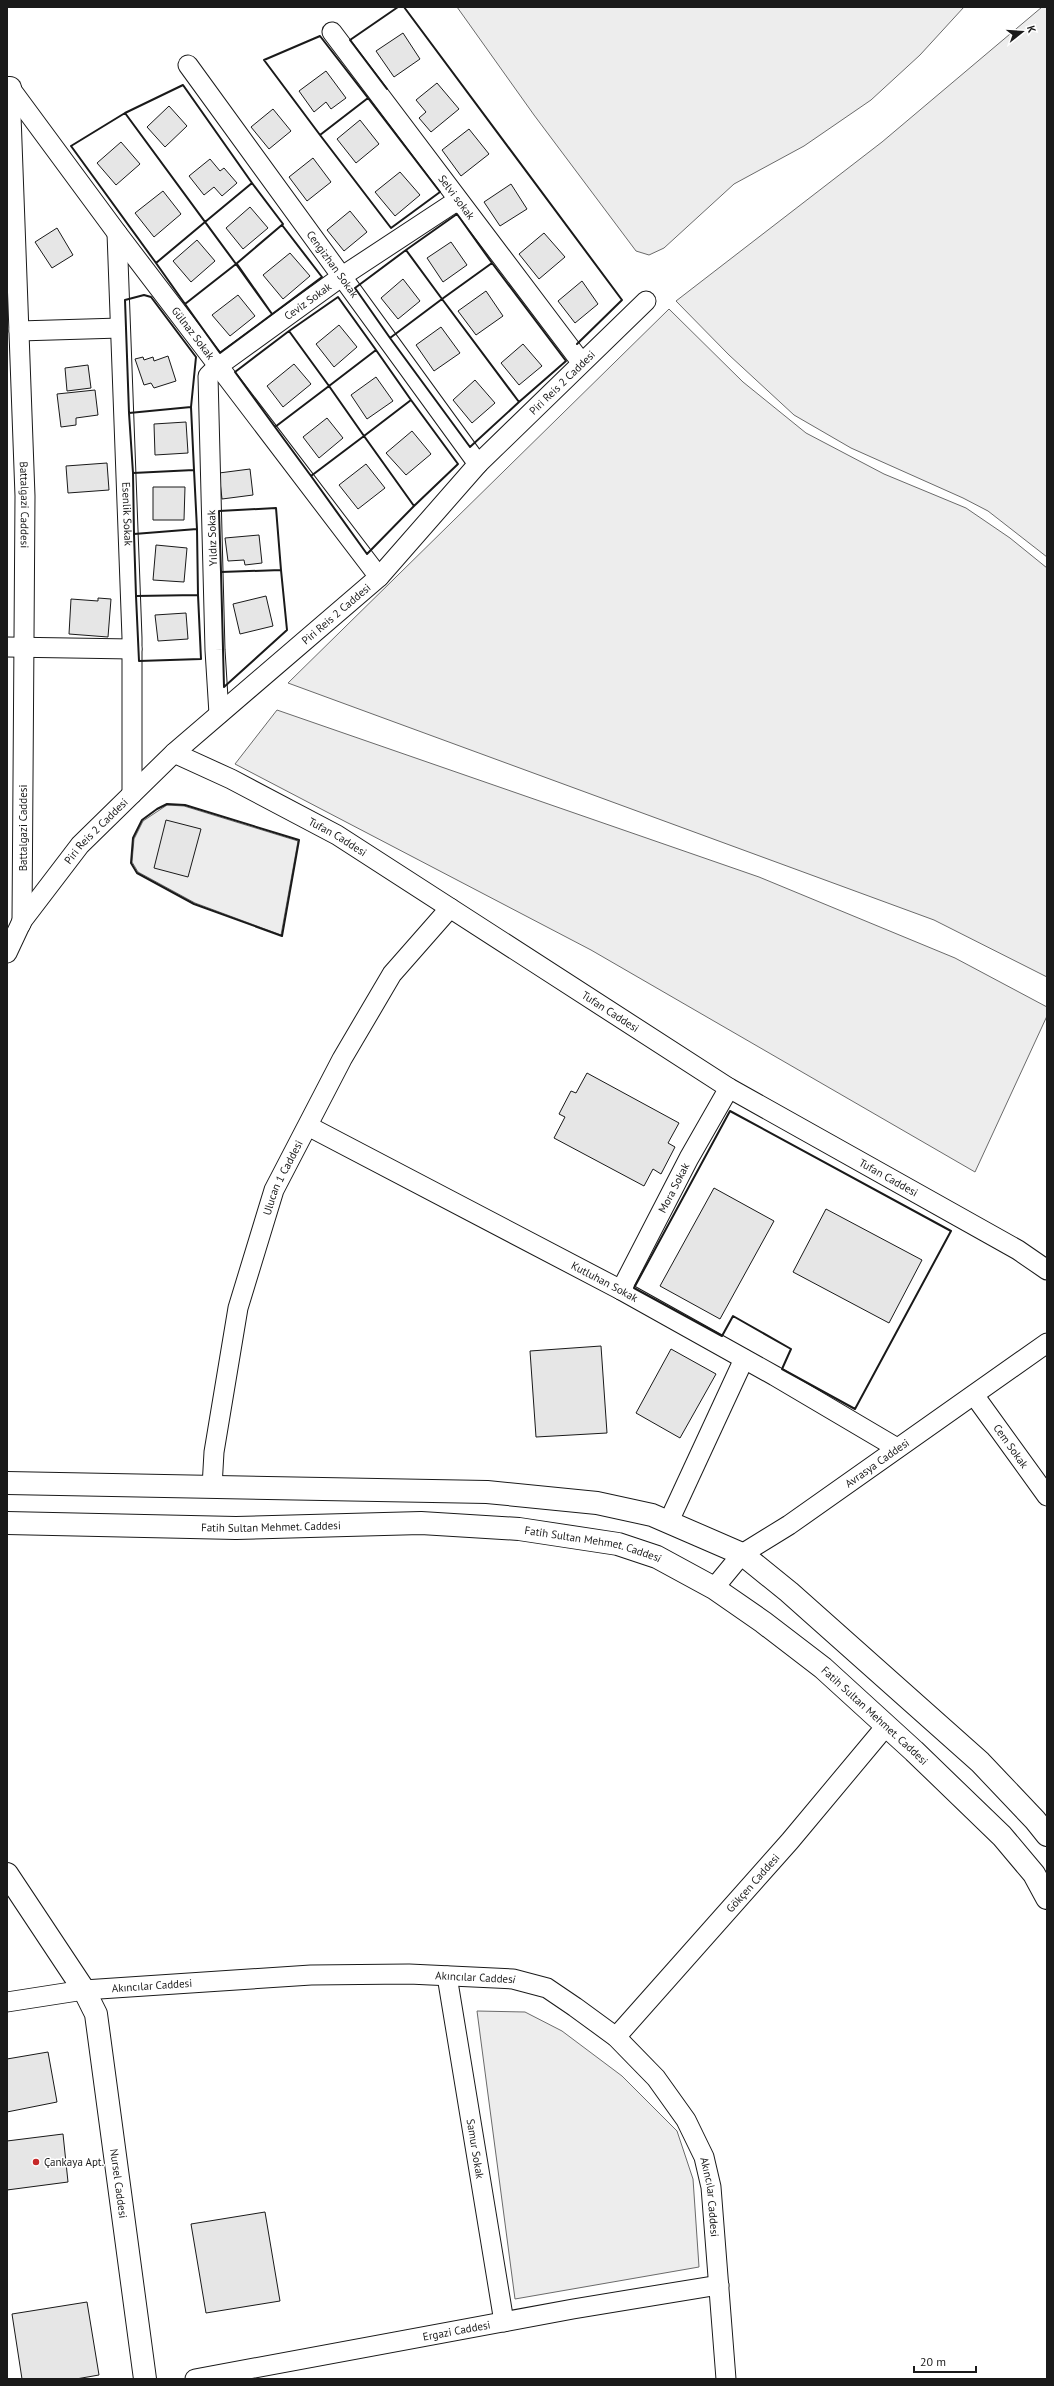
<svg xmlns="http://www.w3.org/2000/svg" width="1054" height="2386" viewBox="0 0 1054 2386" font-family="'PT Sans',sans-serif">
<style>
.built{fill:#ededed;stroke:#6a6a6a}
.building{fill:#e6e6e6;stroke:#1a1a1a}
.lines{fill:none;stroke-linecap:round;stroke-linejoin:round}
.minor-casing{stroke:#1a1a1a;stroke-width:21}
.tertiary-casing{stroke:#1a1a1a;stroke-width:24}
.minor{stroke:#fff;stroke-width:19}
.tertiary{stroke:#fff;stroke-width:22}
.wall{stroke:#1a1a1a;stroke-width:2}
.poi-dot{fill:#c62828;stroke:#fff;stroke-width:1.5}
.labels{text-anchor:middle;stroke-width:3;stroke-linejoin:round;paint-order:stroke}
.street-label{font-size:11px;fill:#1a1a1a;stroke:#fff}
.poi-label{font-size:11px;fill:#1a1a1a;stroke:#fff;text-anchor:start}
</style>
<rect width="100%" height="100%" fill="#fff"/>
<path class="built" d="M457,7H964L920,55L871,100L804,146L734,184L664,248L649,255L636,251L534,115Z
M1042,7H1047V557L988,511L963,498L851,448L794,415L729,355L676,301L882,142Z
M669,309L743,382L806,433L884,474L966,508L1010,538L1047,568V977L934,920L288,683Z
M277,710L759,877L955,958L1047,1007V1016L975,1172L591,950L235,764Z
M167,805L184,806L298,841L281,935L195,903L138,872L132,862L134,839L143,821Z
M477,2011L525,2012L562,2031L622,2076L677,2131L693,2179L699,2267L515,2299Z"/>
<path class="building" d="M403,33L420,59L394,77L376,51Z
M326,71L346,98L331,109L326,102L314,112L299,91Z
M437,83L459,109L431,132L419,118L426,112L416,100Z
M169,106L187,126L165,147L147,127Z
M273,109L291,131L269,149L251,127Z
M360,120L379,144L356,163L337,139Z
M469,129L489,154L461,176L442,150Z
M121,142L140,164L116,185L97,163Z
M313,158L331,182L307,201L289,177Z
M210,159L220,171L224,168L237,183L222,196L214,187L204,195L189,176Z
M400,172L420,195L395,216L375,192Z
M511,184L527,209L500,226L484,202Z
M163,191L181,214L154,237L135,213Z
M250,207L268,228L243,249L226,228Z
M350,211L367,232L344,251L327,230Z
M57,228L73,255L52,268L35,242Z
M544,233L565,257L539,279L519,254Z
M197,240L215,261L191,282L173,261Z
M451,242L467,265L443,282L427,258Z
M290,253L310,276L283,299L263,275Z
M403,279L420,301L398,319L381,298Z
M582,281L598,304L575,323L558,301Z
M486,291L503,316L476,335L458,311Z
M238,295L255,316L230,336L212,315Z
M339,325L357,347L334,367L316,344Z
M441,327L460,353L434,371L416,345Z
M523,344L542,366L519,385L501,363Z
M168,356L176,381L154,388L151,383L144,385L135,359L143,357L144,360L153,357L154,361Z
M294,364L311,384L283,407L267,386Z
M88,365L91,388L67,391L65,368Z
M376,377L393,401L367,419L351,395Z
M475,380L495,403L472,423L453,400Z
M95,390L98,415L76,418V425L61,427L57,394Z
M327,418L343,438L319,458L303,437Z
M186,422L188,453L155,455L154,424Z
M412,431L431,454L406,475L386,453Z
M107,463L109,490L68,493L66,466Z
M366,464L385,488L358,509L339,485Z
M250,469L253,495L222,499L219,473Z
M153,487H185L184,520H153Z
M259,535L262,563L245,565L244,560L228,561L225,538Z
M156,545L187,548L184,582L153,580Z
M266,596L273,626L240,634L233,604Z
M98,598L111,599L108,637L69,634L71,599L98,601Z
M186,613L188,639L158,641L155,615Z
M166,820L201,829L188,877L154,868Z
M587,1073L679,1123L668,1143L675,1147L661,1174L653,1169L644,1186L554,1138L565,1117L559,1114L571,1091L576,1093Z
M714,1188L774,1221L720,1319L660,1286Z
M826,1209L922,1260L889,1323L793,1272Z
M601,1346L607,1433L536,1437L530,1351Z
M671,1349L716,1374L680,1438L636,1413Z
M48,2052L57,2102L7,2112V2059Z
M63,2134L68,2182L7,2190V2141Z
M265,2212L280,2301L206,2313L191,2224Z
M87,2302L99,2375L76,2379H22L12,2314Z"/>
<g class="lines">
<defs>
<g id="minor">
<path id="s1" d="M332,32L581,362"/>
<path id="s2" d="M188,65L478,464"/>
<path id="s3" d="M10,88L25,496L22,921L21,924"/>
<path id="s4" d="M10,88L117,233L379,577"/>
<path id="s5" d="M117,233L132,638V794"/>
<path d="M19,331L120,328"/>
<path d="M7,647L132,649"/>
<path id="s6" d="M219,714L215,650L208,376L218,366L341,277L458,200"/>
<path id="s7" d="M174,753L231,779L337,835L729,1088L1018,1250L1047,1270"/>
<path id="s8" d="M7,953L22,921L80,845L174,753L379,577L478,464L646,301"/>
<path id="s9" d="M308,1126L621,1290L775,1376L897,1448"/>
<path id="s10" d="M621,1290L689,1158L729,1088"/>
<path id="s11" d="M974,1395L1047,1496"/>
<path id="s12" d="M212,1487L214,1452L238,1308L274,1190L342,1059L392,974L450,908"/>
<path d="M669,1521L744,1359"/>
<path id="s13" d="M714,1588L742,1554L789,1525L1047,1343"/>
<path id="s14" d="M447,1976L504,2322"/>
<path id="s15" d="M7,2002L84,1990L311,1975L409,1974L513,1979L547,1988L575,2007L616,2037L656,2078L686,2120L704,2157L711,2187L726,2379"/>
<path id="s16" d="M616,2037L790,1841L886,1726"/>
<path id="s17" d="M195,2379L573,2309L719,2285"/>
</g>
<g id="tertiary">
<path d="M7,88H10"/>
<path d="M7,1483L487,1492L597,1503L652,1515L742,1554L789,1592L980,1762L1035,1820L1047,1835"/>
<path id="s18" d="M7,1523L236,1528L421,1523L519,1529L618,1544L657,1557L714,1588L763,1622L823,1668L914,1751L1002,1836L1034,1874L1047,1898"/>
<path id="s19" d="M7,1874L84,1990L96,2014L145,2379"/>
</g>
</defs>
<use href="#minor" class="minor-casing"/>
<use href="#tertiary" class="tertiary-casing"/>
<use href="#minor" class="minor"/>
<use href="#tertiary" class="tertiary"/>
<path class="wall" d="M404,7L622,300L577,344
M320,36L368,98L320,135L264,60Z
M387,89L350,40L398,7
M368,98L440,192L391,228L320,135Z
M125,113L205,222L156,263L71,146Z
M457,214L492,263L442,299L406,250Z
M205,222L252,183L283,224L236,264L125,113L183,85L252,183L205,222
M205,222L236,264L185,304L156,263Z
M406,250L442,299L390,338L355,288Z
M492,263L566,361L519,402L442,299Z
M237,264L272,314
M144,295L151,297L196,357L191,407L129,413L125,300Z
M338,297L376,350L329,386L289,331Z
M442,299L519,402L470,447L390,338Z
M272,314L236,264L185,304L220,353L322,277L282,225
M289,331L329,386L275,427L235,372Z
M376,350L411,400L364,436L329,386Z
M329,386L364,436L311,476L275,427Z
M411,400L458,464L414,506L364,436Z
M191,407L194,470L133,473L129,413Z
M364,436L414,506L367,554L311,476Z
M194,470L197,529L134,534L133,473Z
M276,508L281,570L221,572L219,511Z
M197,529L198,595L136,596L134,534Z
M281,570L287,630L224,687L221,572Z
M198,595L201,659L139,661L136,596Z
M167,804L185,805L299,840L282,936L194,904L137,873L131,863L133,838L142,820L157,809Z
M730,1111L951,1231L855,1409L782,1369L791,1349L733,1316L722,1336L634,1288Z"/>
</g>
<circle class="poi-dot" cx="36" cy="2162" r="4"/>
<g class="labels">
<g class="street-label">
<text dy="4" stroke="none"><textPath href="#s1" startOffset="207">Selvi sokak</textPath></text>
<text dy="4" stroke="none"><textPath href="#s2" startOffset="246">Cengizhan Sokak</textPath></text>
<text dy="4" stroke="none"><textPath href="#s6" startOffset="463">Ceviz Sokak</textPath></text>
<text dy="4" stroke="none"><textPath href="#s4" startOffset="306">Gülnaz Sokak</textPath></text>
<text dy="4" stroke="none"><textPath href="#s8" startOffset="800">Piri Reis 2 Caddesi</textPath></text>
<text dy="4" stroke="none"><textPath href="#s3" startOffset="417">Battalgazi Caddesi</textPath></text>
<text dy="4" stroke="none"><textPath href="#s5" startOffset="281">Esenlik Sokak</textPath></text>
<text transform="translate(212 538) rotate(-92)" y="4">Yıldız Sokak</text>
<text dy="4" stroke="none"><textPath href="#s8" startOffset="476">Piri Reis 2 Caddesi</textPath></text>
<text transform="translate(23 828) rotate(-90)" y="4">Battalgazi Caddesi</text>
<text dy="4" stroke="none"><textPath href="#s8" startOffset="152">Piri Reis 2 Caddesi</textPath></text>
<text dy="4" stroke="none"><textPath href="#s7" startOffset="184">Tufan Caddesi</textPath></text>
<text dy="4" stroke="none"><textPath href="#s7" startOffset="508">Tufan Caddesi</textPath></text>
<text dy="4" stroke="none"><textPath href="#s7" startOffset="832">Tufan Caddesi</textPath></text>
<text dy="4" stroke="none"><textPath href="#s12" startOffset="319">Ulucan 1 Caddesi</textPath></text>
<text dy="4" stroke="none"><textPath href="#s10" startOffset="115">Mora Sokak</textPath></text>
<text dy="4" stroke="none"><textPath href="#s9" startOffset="335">Kutluhan Sokak</textPath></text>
<text dy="4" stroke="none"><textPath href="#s11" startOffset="63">Cem Sokak</textPath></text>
<text dy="4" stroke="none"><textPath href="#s13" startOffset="207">Avrasya Caddesi</textPath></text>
<text dy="4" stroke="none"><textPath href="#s18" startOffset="264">Fatih Sultan Mehmet. Caddesi</textPath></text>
<text dy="4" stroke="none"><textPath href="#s18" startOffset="588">Fatih Sultan Mehmet. Caddesi</textPath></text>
<text dy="4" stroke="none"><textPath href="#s18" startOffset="924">Fatih Sultan Mehmet. Caddesi</textPath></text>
<text dy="4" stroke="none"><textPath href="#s16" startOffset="206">Gökçen Caddesi</textPath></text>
<text dy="4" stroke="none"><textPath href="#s15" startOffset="470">Akıncılar Caddesi</textPath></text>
<text dy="4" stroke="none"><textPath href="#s15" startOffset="146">Akıncılar Caddesi</textPath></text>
<text dy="4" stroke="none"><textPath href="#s14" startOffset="175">Samur Sokak</textPath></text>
<text dy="4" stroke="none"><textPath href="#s19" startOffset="337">Nursel Caddesi</textPath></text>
<text dy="4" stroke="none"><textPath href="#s15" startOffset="818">Akıncılar Caddesi</textPath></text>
<text dy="4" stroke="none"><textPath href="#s17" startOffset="266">Ergazi Caddesi</textPath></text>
</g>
<g class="poi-label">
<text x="44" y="2166">Çankaya Apt.</text>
</g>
</g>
<rect width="1054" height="2386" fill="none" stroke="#1a1a1a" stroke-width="16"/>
<g transform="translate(1022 32) rotate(73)" stroke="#ffffff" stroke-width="3" paint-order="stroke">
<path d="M0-3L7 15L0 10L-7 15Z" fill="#1a1a1a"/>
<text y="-6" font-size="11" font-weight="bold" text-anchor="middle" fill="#1a1a1a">K</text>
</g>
<path d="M914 2366v6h62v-6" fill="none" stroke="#1a1a1a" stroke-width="2"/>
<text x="920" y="2366" font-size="12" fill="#1a1a1a" stroke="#ffffff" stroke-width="3" paint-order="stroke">20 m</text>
</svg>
